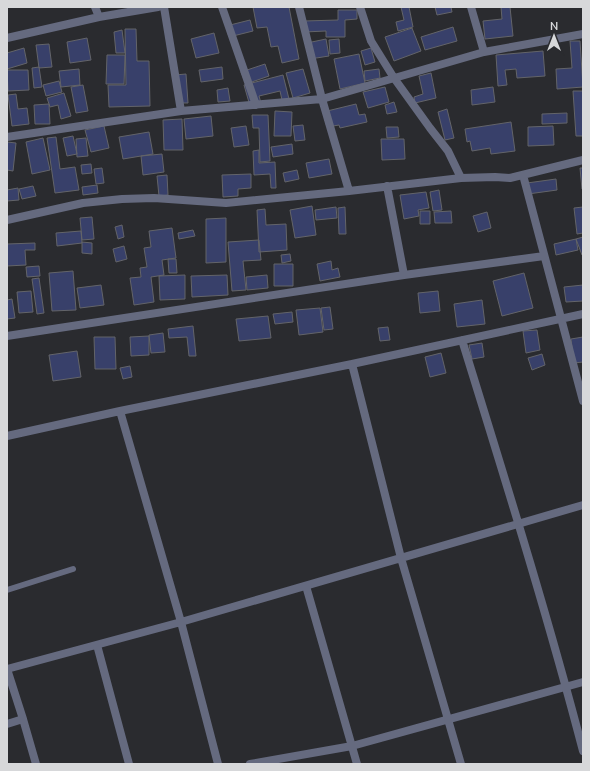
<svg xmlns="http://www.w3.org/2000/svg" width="590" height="771" viewBox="0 0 590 771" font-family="'Nunito Sans',sans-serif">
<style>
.building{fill:#38406a;stroke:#636469}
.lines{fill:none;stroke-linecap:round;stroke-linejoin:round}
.lane{stroke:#656a7f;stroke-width:6}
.street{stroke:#656a7f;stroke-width:8}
</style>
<rect width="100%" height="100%" fill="#2a2b2f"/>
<path class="building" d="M253,7H289L299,59L282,63L278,46L271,47L267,27L257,28Z
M401,7H409L413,27L398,31L396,22L404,20Z
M435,7H451L452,12L437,15Z
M501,7H510L513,36L485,39L483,21L502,19Z
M338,10H357V19L345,20V37H326V31L304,32V21L338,20Z
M250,20L253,31L229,37L226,26Z
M453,27L457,41L425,50L421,37Z
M412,28L421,51L394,61L385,37Z
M125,29H136L137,61H149L150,106L109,107L108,85H126Z
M122,30L125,53H116L114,32Z
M214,33L219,53L196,58L191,39Z
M87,38L91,60L70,63L67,42Z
M326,39L329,56L310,59L307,43Z
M339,39L340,53L330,54L329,40Z
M570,41H580L583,87L557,89L556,69L572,68Z
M49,44L52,67L39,68L36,45Z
M24,48L27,63L7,69V53Z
M371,48L375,62L365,65L361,51Z
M543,51L545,76L517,78L516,69L505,70L507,85L498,86L496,55Z
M359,54L365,83L340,89L334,59Z
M107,55H125L124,84H106Z
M265,64L269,76L246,84L241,72Z
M39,67L42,87L34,88L32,68Z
M222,67L223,79L201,82L199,70Z
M79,69L80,85L61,87L59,71Z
M303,69L310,93L293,98L286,73Z
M379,69L380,78L365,81L364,71Z
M7,70H28L29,90L8,91Z
M431,73L436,98L415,103L414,97L423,94L419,76Z
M186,74L188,103H177L175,75Z
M283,75L289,99L282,100L280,91L259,96L261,103L250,106L244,85Z
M59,81L62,92L46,96L43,85Z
M83,85L88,111L76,113L71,87Z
M385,87L389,102L368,108L363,92Z
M493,87L495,102L472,105L471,90Z
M228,88L230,101L218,102L217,90Z
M573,91H583V136H576Z
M64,93L71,116L61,119L58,105L50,107L47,98Z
M16,94L18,109L27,108L29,124L12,126L8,95Z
M394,102L397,112L387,114L385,105Z
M49,104L50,124H35L34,105Z
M356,104L359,115L365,114L367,122L340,128L339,125L327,127L323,112Z
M447,109L454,138L445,140L438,112Z
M275,111L292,112L291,136H274Z
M567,113V123L542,124V114Z
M252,115H268L270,161L260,162L259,128H253Z
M211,116L213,136L186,139L184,119Z
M182,119L183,150H164L163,120Z
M511,122L515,151L491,154L490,148L472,151L470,141L467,142L465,129Z
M303,125L305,140L295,141L293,126Z
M104,126L109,148L91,152L85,130Z
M246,126L249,145L234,147L231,128Z
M553,126L554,145L528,146V127Z
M386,127H398L399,137L387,138Z
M149,132L153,154L123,159L119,137Z
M73,136L77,154L67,156L63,138Z
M56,137L60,169L75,167L79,190L55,193L47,138Z
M43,138L50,170L32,174L26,142Z
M86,138L88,156L77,157L76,139Z
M381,139H404L405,159L382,160Z
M7,142L16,143L13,171L7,170Z
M292,144L293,154L273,157L271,147Z
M259,150V163L275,162L276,188H271L270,174L254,175L253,151Z
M162,154L164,172L143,175L141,156Z
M329,159L332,174L309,178L306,163Z
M91,164L92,173L82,174L81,165Z
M102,168L104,183L96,184L94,169Z
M580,168H583V189H582Z
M297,170L299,179L285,182L283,173Z
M251,174V188L238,189V196L223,197L222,175Z
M167,175L168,195L159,196L157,176Z
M556,179L557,190L528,194L527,183Z
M97,185L98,193L83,195L82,187Z
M33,186L36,196L22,199L19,189Z
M18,188L19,200L7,201V190Z
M439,190L442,210L433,211L430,192Z
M426,192L429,208L418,210L419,216L404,219L400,195Z
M312,206L316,235L295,238L290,210Z
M336,207L337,218L316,220L315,210Z
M345,207L346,234H339L338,208Z
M583,207V233L577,234L574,208Z
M265,209L266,225L286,224L287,250L259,252L257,210Z
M420,211H430V224H420Z
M451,211L452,223H435L434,212Z
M487,212L491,228L478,232L473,216Z
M92,217L94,239L82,240L80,218Z
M226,218V262L206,263V219Z
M122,225L124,237L118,239L115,227Z
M172,228L176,258L162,260L164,275L151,277L154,302L134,305L130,278L141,277L140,268L147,267L144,248L151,247L149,231Z
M193,230L195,236L179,239L178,233Z
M81,231L82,243L57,246L56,233Z
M583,237V255H582L576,239Z
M576,239L578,250L556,255L554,244Z
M259,240L261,260L243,261L246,290L232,291L228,242Z
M82,242L92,243V254L82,253Z
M35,243V250H25L26,265L7,266V244Z
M124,246L127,259L116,262L113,249Z
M290,254L291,261L282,263L281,255Z
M168,259H176L177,273H169Z
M331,261L332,270L338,268L340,277L320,281L317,264Z
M274,264H293V286H274Z
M39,266L40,276L27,277L26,267Z
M73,271L76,310L52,311L49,273Z
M524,273L533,308L502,316L493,281Z
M185,275V299L160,300L159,276Z
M227,275L228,295L192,297L191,276Z
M267,275L268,288L247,290L246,277Z
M39,278L44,313L37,314L32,279Z
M101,285L104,305L80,308L77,288Z
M583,285V301L566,302L564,287Z
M31,291L33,312L19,313L17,292Z
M438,291L440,311L420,313L418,293Z
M12,299L15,318L7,319V300Z
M482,300L485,324L457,327L454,304Z
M330,307L333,329L324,330L321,308Z
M320,308L323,332L299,335L296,310Z
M292,312L293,322L275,324L273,314Z
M268,316L271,338L239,341L236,319Z
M193,326L196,356H189L187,337L169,338L168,329Z
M388,327L390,340L380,341L378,328Z
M537,330L540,350L526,353L523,331Z
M163,333L165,352L151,353L149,335Z
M149,336V355L131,356L130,337Z
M94,337H115L116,369H95Z
M583,337V362L574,363L571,339Z
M482,343L484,357L472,359L469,345Z
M77,351L81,377L53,381L49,355Z
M441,353L446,373L430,377L425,357Z
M542,354L545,365L532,370L528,358Z
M130,366L132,377L123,379L120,368Z"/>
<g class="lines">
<path class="lane" d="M7,590L73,569"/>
<path class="street" d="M95,7L99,17
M164,7L181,111
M222,7L256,105
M299,7L322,99L349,191
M360,7L371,41L394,78L430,128L448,151L461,178L495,177L510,178L583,160
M471,7L484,52
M7,38L99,17L158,7
M7,137L181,111L322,99L484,52L583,34
M523,175L583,401
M387,186L404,275
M7,220L83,203L122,199L154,198L226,203L349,191L461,178
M7,336L404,275L544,256
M462,340C504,476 547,613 583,751
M352,364L401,558L461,764
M120,411L181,622L218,764
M7,436L120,411L352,364L583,314
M306,586L357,764
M97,645L129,764
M7,669L181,622L583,505
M7,669L23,719L36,764
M7,724L23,719
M250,764L352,746L583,682"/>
</g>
<rect width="590" height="771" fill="none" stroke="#d7d8da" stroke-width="16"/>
<g transform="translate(554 36)" stroke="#2a2b2f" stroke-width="3" paint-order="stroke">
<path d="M0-3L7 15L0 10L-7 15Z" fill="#d7d8da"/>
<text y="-6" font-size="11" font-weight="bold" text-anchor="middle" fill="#d7d8da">N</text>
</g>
</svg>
